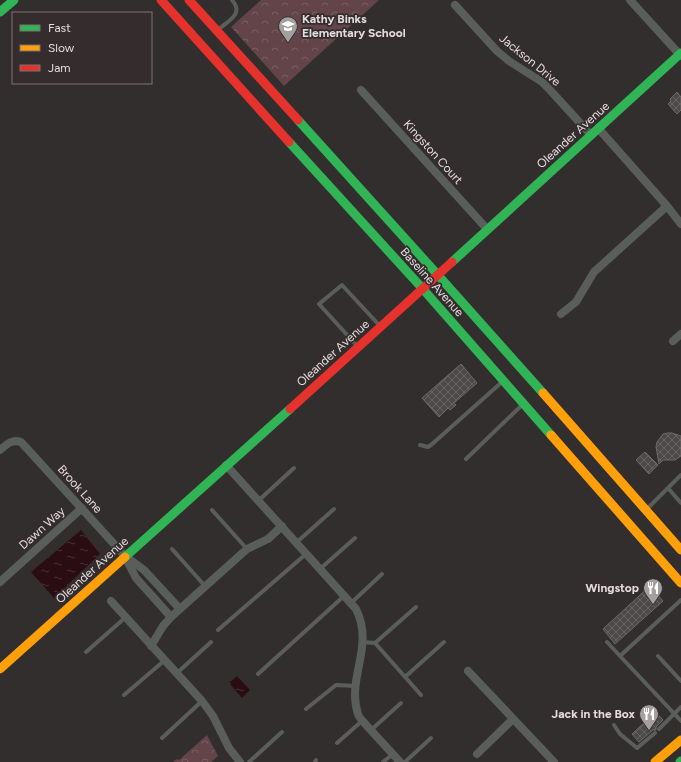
<svg xmlns="http://www.w3.org/2000/svg" width="681" height="762" viewBox="0 0 681 762" font-family="Figtree,sans-serif">
<style>
.forest{fill:url(#forest-crowns)}
.water{fill:url(#water-ripples)}
.building{fill:url(#building-cross-hatch);stroke:#6d6969}
.lines{fill:none;stroke-linecap:round;stroke-linejoin:round}
.lane{stroke:#5a5e5a;stroke-width:4}
.street{stroke:#5a5e5a;stroke-width:8}
.fast{stroke:#30b455;stroke-width:9}
.slow{stroke:#ff9f0a;stroke-width:9}
.jam{stroke:#e5322d;stroke-width:9}
.labels{text-anchor:middle;stroke-width:3.5;stroke-linejoin:round;paint-order:stroke}
.poi-label{font-size:12px;font-weight:bold;fill:#e3dddd;stroke:#352c2d;text-anchor:end}
.street-label{font-size:12px;fill:#e3dddd;stroke:#352c2d}
</style>
<defs>
<pattern id="forest-crowns" width="20" height="18" patternUnits="userSpaceOnUse"><rect width="20" height="18" fill="#634448"/><path d="M2 6a3 3 0 1 1 6 0M12 15a3 3 0 1 1 6 0" fill="none" stroke="#795f62"/></pattern>
<pattern id="water-ripples" width="26" height="14" patternUnits="userSpaceOnUse"><rect width="26" height="14" fill="#290d13"/><path d="M2 4q2-2 4 0t4 0M15 11q2-2 4 0t4 0" fill="none" stroke="#483035"/></pattern>
<pattern id="building-cross-hatch" width="8" height="8" patternUnits="userSpaceOnUse"><rect width="8" height="8" fill="#4d4949"/><path d="M0 0l8 8M0 8l8-8" fill="none" stroke="#666363"/></pattern>
</defs>
<rect width="100%" height="100%" fill="#332e2e"/>
<path class="forest" d="M261,0H379L284,86L231,27Z
M207,735L218,756L211,762H173L177,759L179,760Z"/>
<path class="water" d="M81,530L100,554L54,598L31,572Z
M237,676L250,690L242,698L229,683Z"/>
<path class="building" d="M677,92L681,97V110L677,114L668,104L671,101L670,99Z
M461,364L477,383L454,403L456,405L450,410L448,408L439,417L422,398Z
M667,433H672L681,436V456L675,460H663L659,464L656,447L657,442L663,434Z
M645,452L658,465L649,474L636,460Z
M650,586L663,601L615,644L603,629Z
M655,711L663,720L656,727V730H653L639,742L632,734L645,722L644,720Z"/>
<g class="lines">
<path class="lane" d="M219,29C229,20 244,14 232,0
M358,347L319,304L342,285L380,326
M420,445L428,447L431,445L502,382
M466,459L522,405
M668,488L681,503
M258,501L294,468
M647,509L681,475
M212,510L247,549
M297,542L334,509
M172,549L205,586
M320,569L355,538
M681,600L620,656L681,721
M351,603L382,574
M218,630L306,554
M363,642L375,643L421,695
M607,642L620,656
M375,643L416,607
M86,652L126,617
M658,656L681,681
M177,673L211,642
M258,674L344,596
M405,677L444,642
M124,695L165,660
M306,709L336,685L356,686
M614,725L620,734L637,748L655,733
M659,729L681,707
M371,730L401,703
M162,738L202,701
M337,743L362,721
M249,762L282,732
M315,762L316,760
M383,762L393,754
M405,762L431,738"/>
<path class="street" d="M630,0L681,56
M455,5L497,51L509,61L542,82L550,90L591,135
M361,90L487,229
M598,128L667,206L681,224
M561,314L576,302L594,272L667,206
M673,341L681,334
M0,450C7,444 12,439 21,442L125,556L144,570L180,609
M226,465L356,609C375,647 346,678 358,714C359,718 364,722 367,726C378,738 389,750 400,762
M125,557L136,578L171,617
M0,582L82,508
M111,601L202,701L213,716L229,748L240,762
M151,646L163,626L171,617L247,549L268,539L282,526
M468,671L554,762
M477,754L513,719"/>
<path class="fast" d="M0,12L14,0
M298,120L437,274L543,393
M289,142L422,288L551,435
M452,262L681,53
M125,557L290,409
M680,762L681,761"/>
<path class="slow" d="M543,393L681,550
M551,435L681,583
M0,669L125,557
M655,762L681,740"/>
<path class="jam" d="M161,0L289,142
M189,0L298,120
M290,409L452,262"/>
</g>
<defs>
<symbol id="school-pin" viewBox="-11 -11 22 30"><path d="M0 17L-7.5 6A9.5 9.5 0 1 1 7.5 6Z" fill="#a5a0a0" stroke="#352c2d"/><path d="M0-5L7-2L0 1L-7-2ZM-4 1L0 2.5L4 1V4Q0 6-4 4Z" fill="#fff"/></symbol>
<symbol id="restaurant-pin" viewBox="-11 -11 22 30"><path d="M0 17L-7.5 6A9.5 9.5 0 1 1 7.5 6Z" fill="#a5a0a0" stroke="#352c2d"/><path d="M-5-6h1v4h1v-4h1v4h1v-4h1v5L-1.5 .5V6h-2V.5L-5-1ZM5-6V6H3V1.5H1.5Q1.5-4 5-6Z" fill="#fff"/></symbol>
</defs>
<g fill-rule="evenodd">
<use href="#school-pin" x="277" y="15" width="22" height="30"/>
<use href="#restaurant-pin" x="642" y="577" width="22" height="30"/>
<use href="#restaurant-pin" x="638" y="703" width="22" height="30"/>
</g>
<g class="labels">
<g class="poi-label">
<text x="302" y="23" text-anchor="start">Kathy Binks<tspan x="302" dy="14">Elementary School</tspan></text>
<text x="639" y="592">Wingstop</text>
<text x="635" y="718">Jack in the Box</text>
</g>
<g class="street-label">
<text transform="translate(530 60) rotate(39)" y="4">Jackson Drive</text>
<text transform="translate(573 135) rotate(-42)" y="4">Oleander Avenue</text>
<text transform="translate(433 152) rotate(48)" y="4">Kingston Court</text>
<text transform="translate(432 282) rotate(48)" y="4">Baseline Avenue</text>
<text transform="translate(333 353) rotate(-42)" y="4">Oleander Avenue</text>
<text transform="translate(80 489) rotate(48)" y="4">Brook Lane</text>
<text transform="translate(42 528) rotate(-42)" y="4">Dawn Way</text>
<text transform="translate(92 570) rotate(-42)" y="4">Oleander Avenue</text>
</g>
</g>
<rect x="12" y="12" width="140" height="72" fill="#352c2d" stroke="#7b7373"/>
<rect x="20" y="25" width="20" height="6" fill="#30b455" stroke="#7b7373"/>
<text x="48" y="32" font-size="12" fill="#e3dddd">Fast</text>
<rect x="20" y="45" width="20" height="6" fill="#ff9f0a" stroke="#7b7373"/>
<text x="48" y="52" font-size="12" fill="#e3dddd">Slow</text>
<rect x="20" y="65" width="20" height="6" fill="#e5322d" stroke="#7b7373"/>
<text x="48" y="72" font-size="12" fill="#e3dddd">Jam</text>
</svg>
